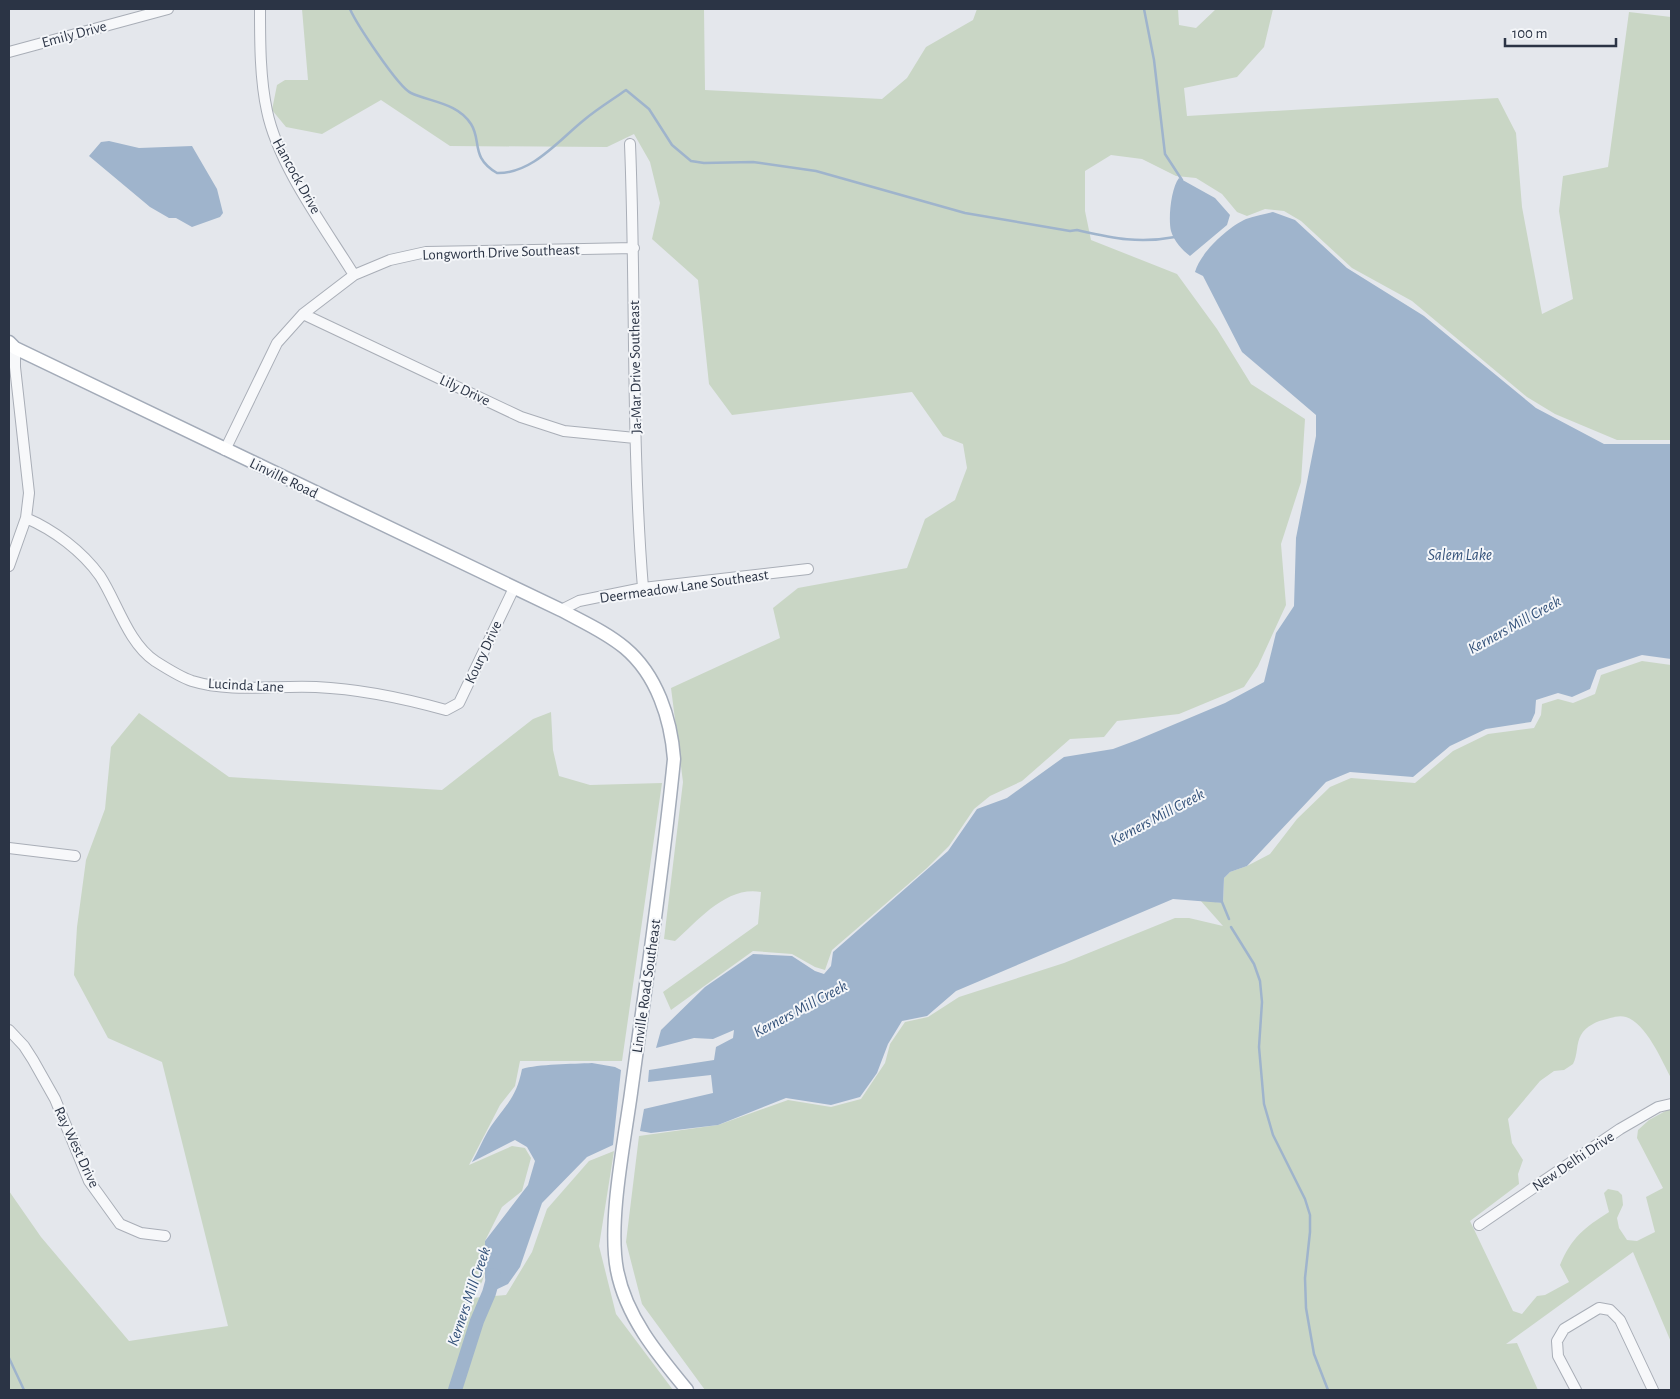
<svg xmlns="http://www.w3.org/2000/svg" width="1680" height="1399" viewBox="0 0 1680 1399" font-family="'Alegreya Sans',sans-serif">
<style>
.green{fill:#c9d6c5}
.water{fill:#9fb4cc}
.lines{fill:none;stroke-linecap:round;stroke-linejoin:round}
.stream{stroke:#9fb4cc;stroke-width:2.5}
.river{stroke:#9fb4cc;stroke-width:14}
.minor-casing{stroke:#a9aeb7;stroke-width:12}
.major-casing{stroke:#a3abb8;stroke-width:15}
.minor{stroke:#f7f8fa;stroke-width:10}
.major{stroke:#fff;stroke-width:12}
.labels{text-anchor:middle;stroke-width:4;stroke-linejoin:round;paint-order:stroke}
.street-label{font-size:15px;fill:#2b3445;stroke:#f4f6f9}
.water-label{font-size:16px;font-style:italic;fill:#34527a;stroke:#f4f6f9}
</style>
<rect width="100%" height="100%" fill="#e4e7ec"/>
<path class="green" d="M302,9H704L705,90L882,99L907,78L926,47L973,20L977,9H1178L1179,25L1196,28L1216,9H1273L1264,47L1237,77L1184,88L1187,116L1498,98L1516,133L1522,207L1542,314L1573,299L1559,211L1563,176L1608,167L1629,12L1671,17V440H1617L1555,414L1527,397L1412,301L1352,268L1301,221L1284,211L1265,209L1247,216L1237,212L1222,194L1196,178L1176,176L1142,159L1111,155L1085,171V211L1091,240L1177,274L1217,329L1251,384L1305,419L1301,482L1281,544L1286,605L1258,666L1244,687L1179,714L1117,721L1104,737L1070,739L1022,781L990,796L974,809L949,846L927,868L832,950L825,970L815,967L792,954L753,951L671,1010L663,992L758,924L761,892C726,886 699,920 675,941L664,939L683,782L671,688L780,638L773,608L798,588L907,568L925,519L955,500L967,468L963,444L943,436L912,392L732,415L709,384L698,280L652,239L660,203L650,162L634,134L607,147L450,146L381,100L322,134L286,127L272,110L277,85L285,80H308Z
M1642,661L1671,665V1078C1662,1061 1646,1023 1626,1017C1620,1015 1613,1017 1607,1019C1597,1021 1586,1026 1581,1035C1576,1043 1578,1055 1573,1064L1564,1070L1554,1071L1540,1081L1508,1119L1512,1143L1523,1160L1518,1174L1519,1184L1470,1221L1513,1311L1522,1314L1537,1296L1545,1295L1569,1282L1560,1265C1572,1237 1584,1228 1609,1212L1604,1193L1608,1189L1618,1191L1622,1195L1623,1205L1617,1218L1619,1228L1627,1240L1637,1241L1655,1232L1646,1197L1663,1188L1637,1138L1638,1130L1649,1120L1671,1108V1342L1633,1252L1506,1344L1517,1343L1538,1390H705L642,1304L626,1242L639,1136L718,1125L788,1100L831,1107L861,1099L885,1063L890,1044L905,1022L928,1017L959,997L1064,963L1175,918H1189L1223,926L1200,900L1223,903L1224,878L1230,872L1247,866L1270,854L1297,819L1330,787L1351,778L1415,783L1453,751L1488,734L1534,728L1541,715L1542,704L1558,699L1573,703L1595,694L1601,675Z
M551,712L553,750L559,776L590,785L662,783L622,1061H520L515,1086L500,1105L469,1165L512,1146L525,1148L531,1158L522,1191L502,1207L485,1241V1272L482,1282L471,1298L506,1295L532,1252L547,1209L589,1161L614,1151L599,1246L616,1314L673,1390H9V1191L41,1237L129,1341L228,1326L162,1062L108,1038L74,975L77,927L86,860L105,809L111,747L139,713L229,777L442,790L533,719Z"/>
<path class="water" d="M109,141L139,148L192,146L217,189L223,213L220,217L192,227L176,218H169L150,207L89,156L101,142Z
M1179,178L1215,198L1230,215L1227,225L1190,256C1182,250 1174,241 1171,231C1168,219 1171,188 1179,178Z
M1273,212L1295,220L1347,268L1424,316L1536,408L1604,444H1671V659L1642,655L1597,670L1590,689L1572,697L1558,693L1536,700L1535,713L1531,722L1486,729L1450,746L1413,777L1350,772L1326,782L1247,866L1230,872L1224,878L1223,903L1173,899L956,991L927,1016L902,1021L888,1044L877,1073L860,1097L831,1105L786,1098L718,1125L651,1133L640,1131L644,1109L713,1093L711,1075L648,1082L649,1070L714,1060L716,1047L733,1038L734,1030L713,1039L694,1038L656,1048L661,1030L705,987L753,954L792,956L815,971L824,974L831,966L833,952L948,851L977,809L1007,798L1064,757L1113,749L1137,740L1225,703L1264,682L1276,633L1294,606L1296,538L1316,436V415L1242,352L1203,276L1195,272C1200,253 1228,227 1246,219C1255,216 1265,214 1273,212Z
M592,1063L615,1067L621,1070L613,1145L587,1157L542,1203L520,1267L508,1284L489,1293L485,1278V1241L528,1185L535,1161L527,1147L515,1140L472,1162C478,1152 482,1141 488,1131C504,1106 516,1100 522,1069C538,1064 573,1064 592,1063Z"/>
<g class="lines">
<path class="stream" d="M350,9C356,23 398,87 411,93C431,102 458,103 471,124C482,141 470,157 497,173C532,174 559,140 584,120C597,109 612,100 626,90L649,109L672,145L691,161L704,163L753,162L816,171L965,213L1070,231L1077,230C1113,238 1138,244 1175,237
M1144,9L1154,60L1165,154L1182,180
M1222,902L1229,919
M1231,927L1254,964L1260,981L1262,1002L1259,1047L1264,1104L1273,1135L1305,1199L1310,1215V1232L1305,1278L1306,1308L1314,1354L1328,1390
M9,1358L24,1390"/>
<path class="river" d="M455,1390L477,1321L489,1293L494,1275"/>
<defs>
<path id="minor" d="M260,9C260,42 260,79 267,111C278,165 325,228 354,275
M9,52L168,9
M630,144C636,292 631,441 643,588
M303,314L521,417L564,431L635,438
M225,450L277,343L303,314L354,275L390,260L426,252L634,248
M26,518C54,530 82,551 100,576C117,602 128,643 155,661C166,668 180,677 192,681C231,693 276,685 316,687C361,689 403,698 446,710L459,703L514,588
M9,566L26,518L29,493L15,367V348
M561,610L579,601L643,588L808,569
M9,848L75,856
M9,1030L24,1046L33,1060L55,1099L89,1181L120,1224L141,1233L165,1236
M1479,1225L1620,1129L1658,1107L1671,1104
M1576,1390L1558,1356L1557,1341L1564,1329L1599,1308L1610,1310L1620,1320L1653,1390"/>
<path id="major" d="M9,342L15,348L561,610C583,622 606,632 625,648C657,675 671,719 674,759C663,871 646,982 631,1093C624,1144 608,1222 617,1270C626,1317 658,1355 687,1390"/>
</defs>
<use href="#minor" class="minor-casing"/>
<use href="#major" class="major-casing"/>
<use href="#minor" class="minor"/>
<use href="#major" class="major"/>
</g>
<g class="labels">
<g class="street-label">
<text transform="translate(74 34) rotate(-15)" y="5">Emily Drive</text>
<text transform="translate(297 176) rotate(61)" y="5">Hancock Drive</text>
<text transform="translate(501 252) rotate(-2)" y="5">Longworth Drive Southeast</text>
<text transform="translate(635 367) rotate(-91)" y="5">Ja-Mar Drive Southeast</text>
<text transform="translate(465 390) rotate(25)" y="5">Lily Drive</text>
<text transform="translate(284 478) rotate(26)" y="5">Linville Road</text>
<text transform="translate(684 586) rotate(-8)" y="5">Deermeadow Lane Southeast</text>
<text transform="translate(483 652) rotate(-65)" y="5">Koury Drive</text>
<text transform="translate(246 685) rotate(3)" y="5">Lucinda Lane</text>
<text transform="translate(646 986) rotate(-82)" y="5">Linville Road Southeast</text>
<text transform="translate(77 1147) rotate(65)" y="5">Ray West Drive</text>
<text transform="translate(1573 1161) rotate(-34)" y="5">New Delhi Drive</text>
</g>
<g class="water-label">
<text x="1460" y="560">Salem Lake</text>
<text transform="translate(1514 624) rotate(-29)" y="6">Kerners Mill Creek</text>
<text transform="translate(1157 816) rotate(-28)" y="6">Kerners Mill Creek</text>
<text transform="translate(800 1008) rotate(-28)" y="6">Kerners Mill Creek</text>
<text transform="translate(468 1296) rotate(-71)" y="6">Kerners Mill Creek</text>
</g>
</g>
<rect width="1680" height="1399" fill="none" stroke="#2b3445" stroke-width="20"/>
<path d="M1505 38v8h111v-8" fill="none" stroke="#2b3445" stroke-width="2.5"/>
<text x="1512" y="38" font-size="15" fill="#2b3445" stroke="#f4f6f9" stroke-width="4" paint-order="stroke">100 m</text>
</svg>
